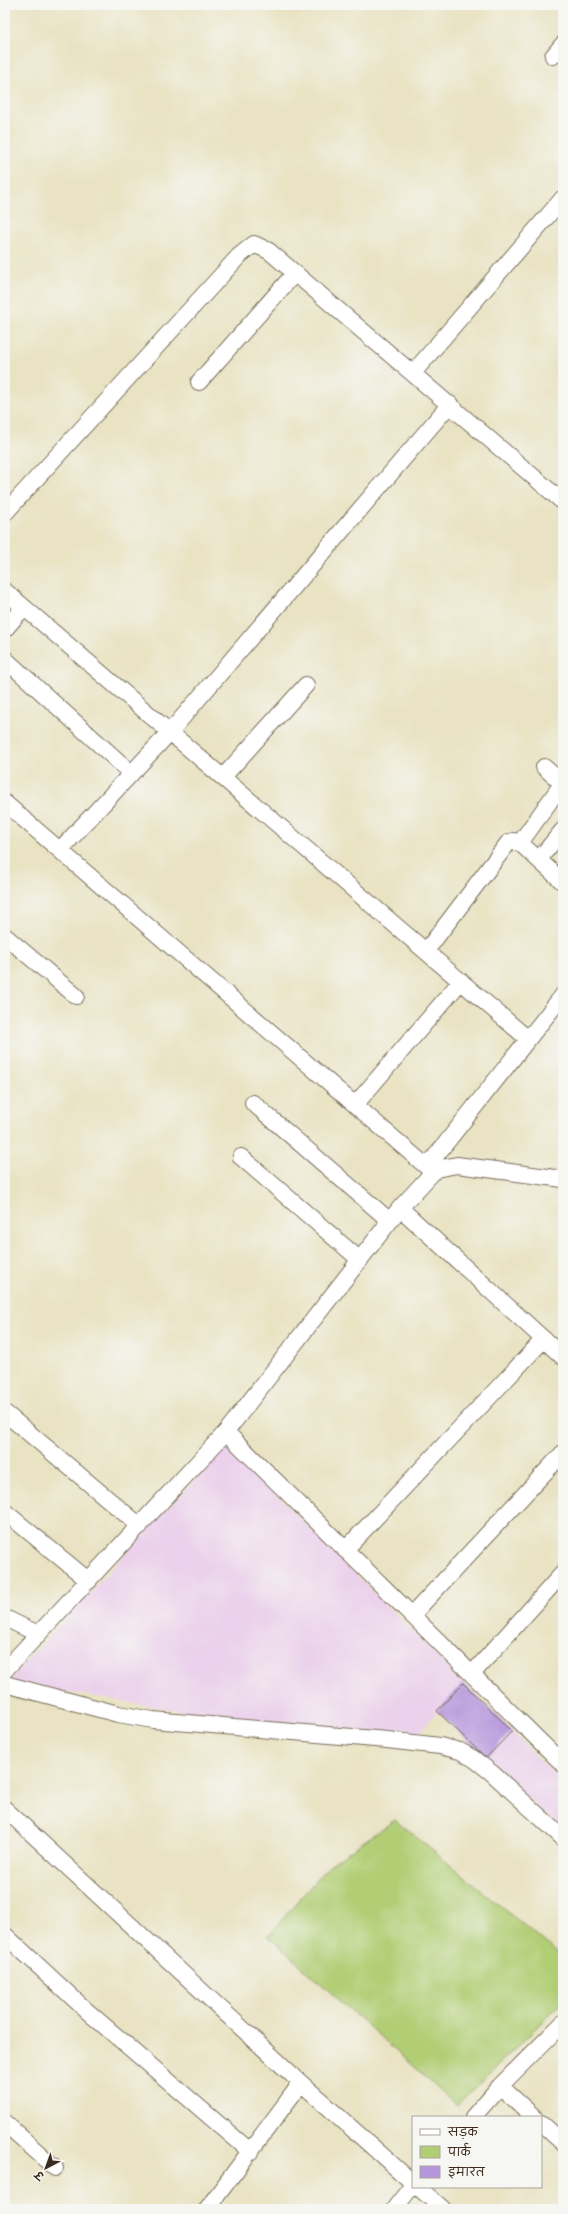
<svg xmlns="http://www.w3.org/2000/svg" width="568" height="2214" viewBox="0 0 568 2214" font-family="'Gochi Hand','Playpen Sans Deva',sans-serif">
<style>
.built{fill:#ebd1eb}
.green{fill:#b1ce75;stroke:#767c4a}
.building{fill:#b595db}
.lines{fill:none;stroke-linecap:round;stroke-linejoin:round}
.minor-casing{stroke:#786b58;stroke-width:18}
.minor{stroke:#fff;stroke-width:16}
</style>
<rect width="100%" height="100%" fill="#f6f6f2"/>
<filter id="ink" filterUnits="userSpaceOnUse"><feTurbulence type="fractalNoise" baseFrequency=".025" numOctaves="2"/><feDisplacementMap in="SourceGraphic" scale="8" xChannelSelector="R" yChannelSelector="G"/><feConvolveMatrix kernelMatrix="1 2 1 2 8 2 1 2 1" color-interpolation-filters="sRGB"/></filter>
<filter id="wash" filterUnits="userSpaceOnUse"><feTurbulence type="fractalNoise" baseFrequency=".012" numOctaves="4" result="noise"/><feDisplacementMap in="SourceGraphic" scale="16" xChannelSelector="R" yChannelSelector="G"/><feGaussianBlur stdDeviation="0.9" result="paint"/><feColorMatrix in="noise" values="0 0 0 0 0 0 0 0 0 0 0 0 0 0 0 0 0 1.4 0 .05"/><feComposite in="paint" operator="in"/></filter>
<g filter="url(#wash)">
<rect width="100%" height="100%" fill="#e9e3c3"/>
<path class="built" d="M227,1444L563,1783V1832L437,1711L416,1738L204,1715L7,1682Z"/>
<path class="green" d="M395,1820L563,1957V2001L457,2106L268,1936L328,1866Z"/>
<g id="blocks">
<path class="building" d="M463,1683L512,1731L486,1758L437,1711Z"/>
</g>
</g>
<g filter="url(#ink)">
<use href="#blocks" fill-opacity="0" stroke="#786b58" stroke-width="1"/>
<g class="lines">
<defs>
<path id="minor" d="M553,56L563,44
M413,373L563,198
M199,382L295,273
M5,513L239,256L254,244L269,251L563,502
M5,591L528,1039
M5,629L24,607
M5,659L131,773
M544,767L563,784
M223,777L306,685
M5,803L427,1167L436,1169L457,1165L563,1179
M520,843L562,784
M60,850L170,732L450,404
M539,859L563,830
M5,936L76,996
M426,951L508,843L513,841L520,843L563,882
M253,1103L390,1221
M355,1105L461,981
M241,1157L360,1260
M427,1167L563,995
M400,1208L563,1357
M5,1413L140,1526
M226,1432L563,1764
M5,1512L89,1581
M345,1550L544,1339
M412,1615L563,1453
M5,1618L38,1634
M5,1670L226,1432L400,1208L436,1169
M472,1674L563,1573
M5,1684L118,1714L153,1720L387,1740L440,1746L460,1751L474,1759L492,1773L563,1838
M5,1809L301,2083L413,2183
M5,1935L87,2011L251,2152
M500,2086L534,2117
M473,2117L500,2086L563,2023
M5,2123L55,2168
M541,2123L563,2143
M418,2187L443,2209
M207,2209L301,2083
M394,2209L413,2185"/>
</defs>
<use href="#minor" class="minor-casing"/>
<use href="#minor" class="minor"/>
</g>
</g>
<rect width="568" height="2214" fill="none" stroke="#f6f6f2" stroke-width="20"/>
<rect x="412" y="2116" width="130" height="72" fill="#f6f6f2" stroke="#aba49d"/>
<rect x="420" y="2129" width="20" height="6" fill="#ffffff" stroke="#aba49d"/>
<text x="448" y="2136" font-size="12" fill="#3b2a1e">सड़क</text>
<rect x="420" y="2146" width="20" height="12" fill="#b1ce75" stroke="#aba49d"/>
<text x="448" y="2156" font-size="12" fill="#3b2a1e">पार्क</text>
<rect x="420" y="2166" width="20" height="12" fill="#b595db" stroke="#aba49d"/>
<text x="448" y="2176" font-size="12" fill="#3b2a1e">इमारत</text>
<g transform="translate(46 2168) rotate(221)" stroke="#f6f6f2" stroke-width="3" paint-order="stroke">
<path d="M0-3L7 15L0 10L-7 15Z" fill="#3b2a1e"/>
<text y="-6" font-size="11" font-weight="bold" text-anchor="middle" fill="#3b2a1e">उ</text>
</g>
</svg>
